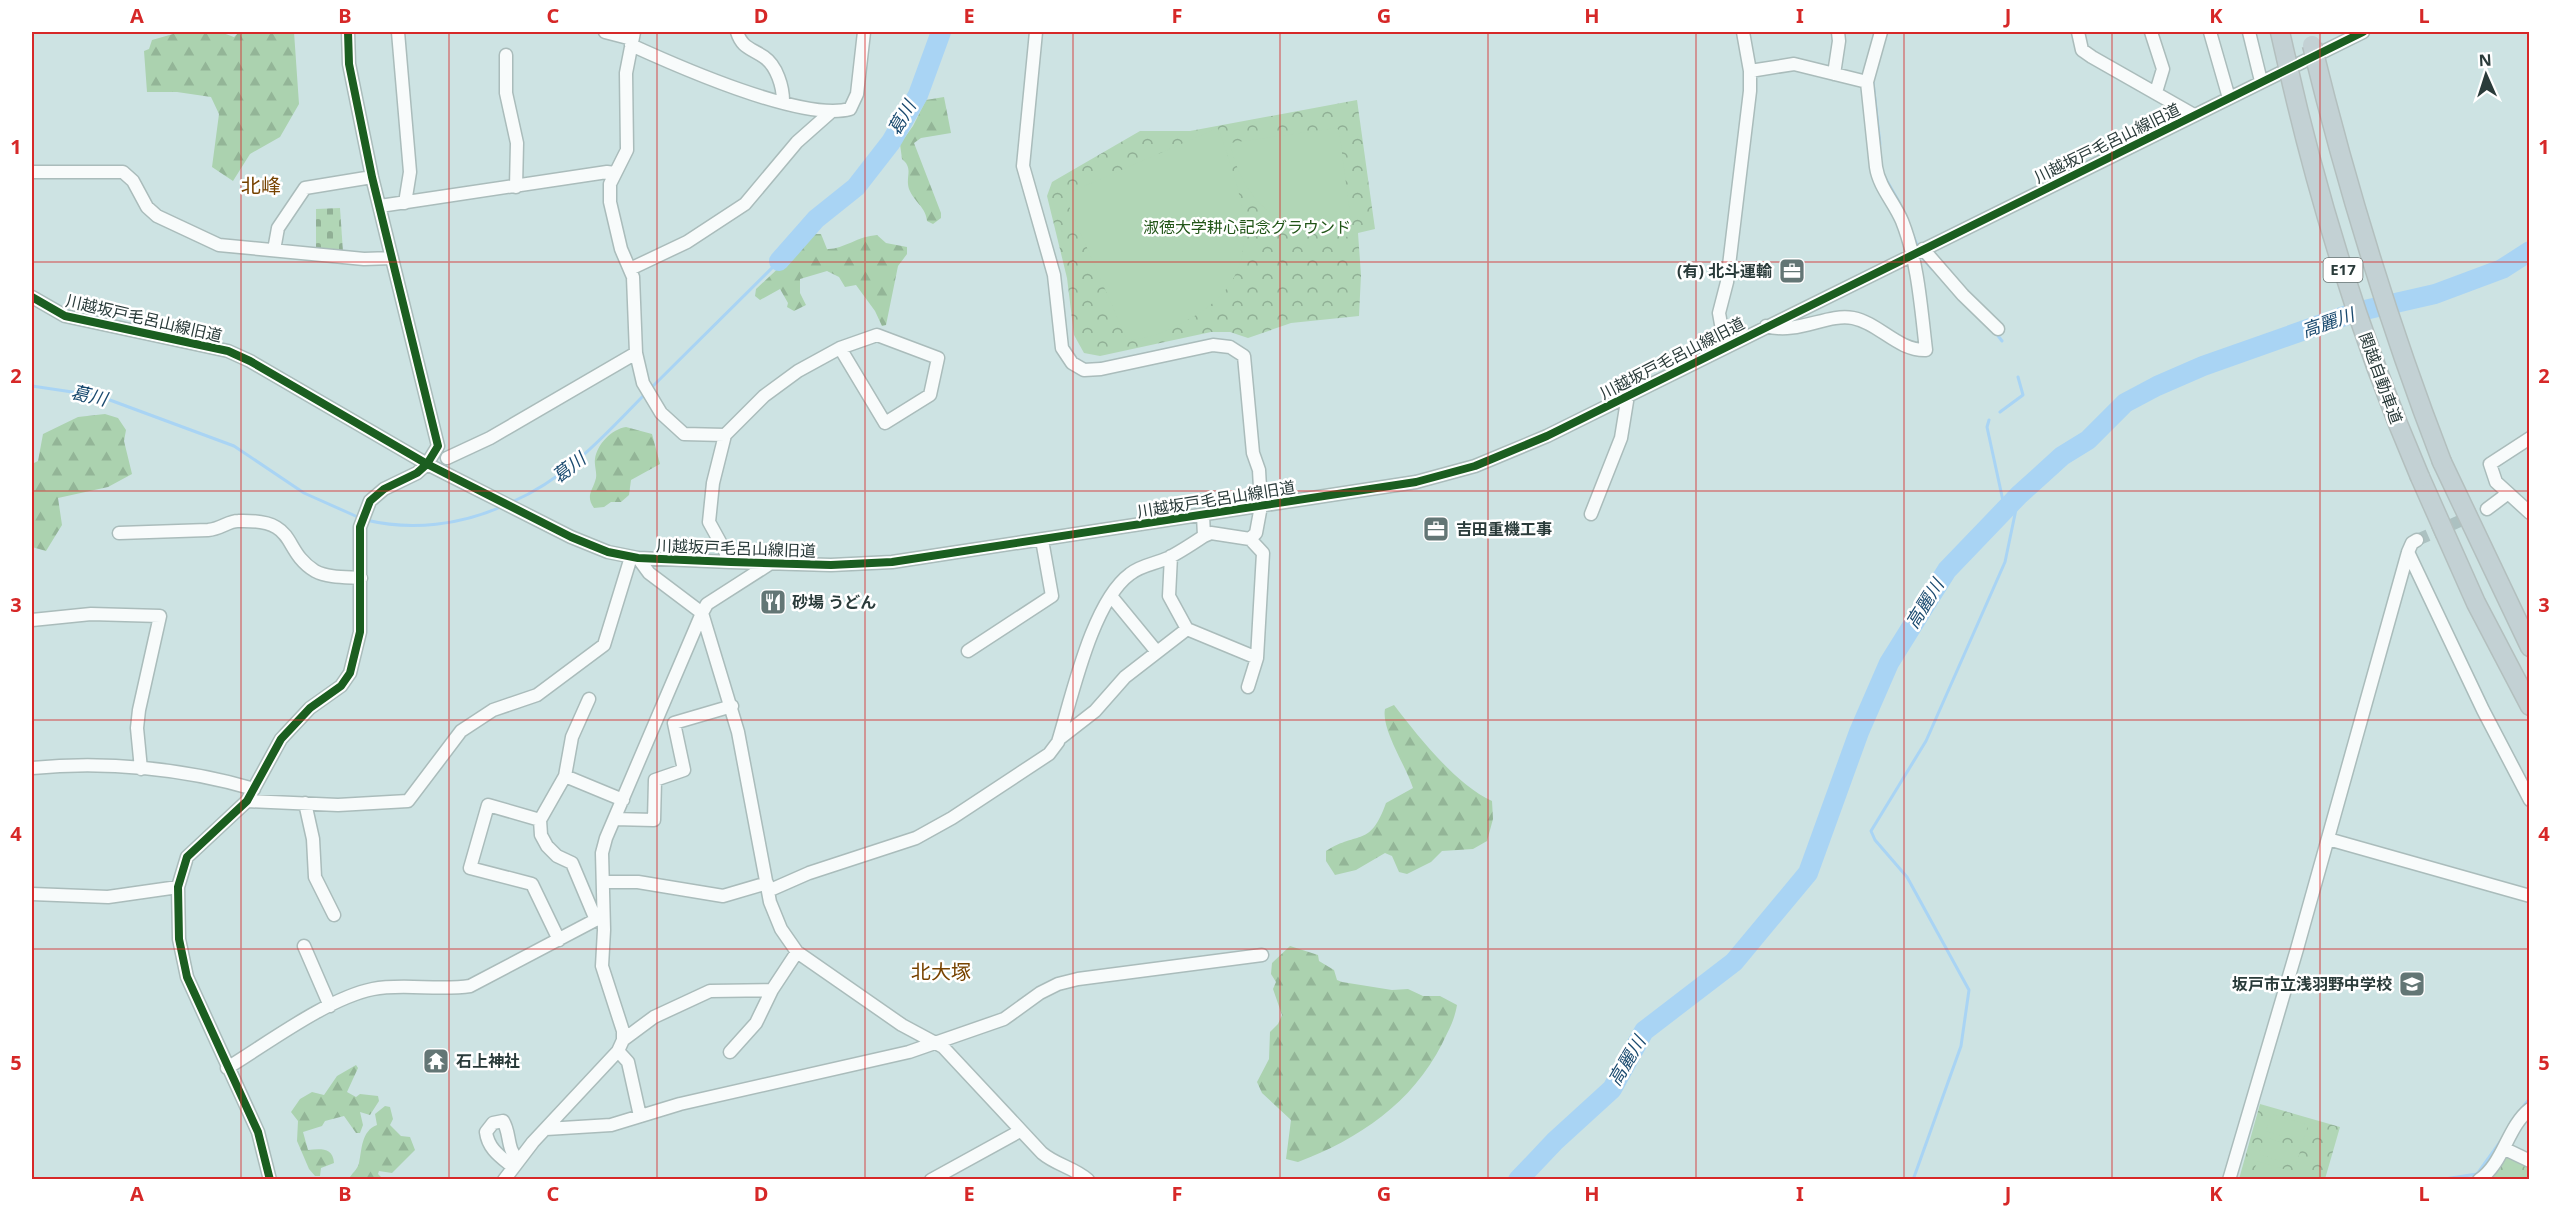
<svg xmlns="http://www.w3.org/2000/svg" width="2561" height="1211" viewBox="0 0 2561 1211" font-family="'Noto Sans','Noto Sans JP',sans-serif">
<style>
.forest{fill:url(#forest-firs)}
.cemetery{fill:url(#cemetery-stones)}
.park{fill:url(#park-crowns)}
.garden{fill:#b1d6b6}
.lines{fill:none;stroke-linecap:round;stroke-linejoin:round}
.stream{stroke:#a9d4f4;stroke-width:3}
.river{stroke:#a9d4f4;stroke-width:20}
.minor-tunnel{stroke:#acc1c1;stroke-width:12;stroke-dasharray:12 6;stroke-linecap:butt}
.minor-casing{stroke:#aabcbb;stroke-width:15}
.highway-casing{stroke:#b3bfbe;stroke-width:21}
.minor{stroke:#f8fbfb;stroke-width:12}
.highway{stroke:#c3d1d4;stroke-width:18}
.highway-bridge-casing{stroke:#b3bfbe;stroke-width:21;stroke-linecap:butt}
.highway-bridge{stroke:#c3d1d4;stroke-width:18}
.cycleway-casing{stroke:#fff;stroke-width:11}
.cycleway{stroke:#1b5e20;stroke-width:8}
.grid{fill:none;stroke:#d62828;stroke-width:1.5;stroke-opacity:0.55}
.labels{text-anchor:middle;stroke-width:5;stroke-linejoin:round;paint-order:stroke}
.shield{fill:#fff;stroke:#6a7675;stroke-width:1.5}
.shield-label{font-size:15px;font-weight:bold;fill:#2a3b3a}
.street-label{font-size:16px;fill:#2a3b3a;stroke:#fff}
.park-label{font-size:16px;fill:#215517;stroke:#fff}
.poi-label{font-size:16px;font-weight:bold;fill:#2a3b3a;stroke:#fff;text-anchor:start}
.water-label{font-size:18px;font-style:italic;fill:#1a4a6f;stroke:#fff}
.quarter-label{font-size:20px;fill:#774300;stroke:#fff}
.neatline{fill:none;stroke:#d62828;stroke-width:2}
.grid-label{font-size:20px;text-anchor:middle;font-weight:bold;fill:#d62828}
</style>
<defs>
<pattern id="forest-firs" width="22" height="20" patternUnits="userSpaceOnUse" patternTransform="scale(1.5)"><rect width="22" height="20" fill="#abd2af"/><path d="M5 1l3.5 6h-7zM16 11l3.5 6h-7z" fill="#93b597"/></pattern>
<pattern id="cemetery-stones" width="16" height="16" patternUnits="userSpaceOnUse" patternTransform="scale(1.5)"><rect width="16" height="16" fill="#b1d6b6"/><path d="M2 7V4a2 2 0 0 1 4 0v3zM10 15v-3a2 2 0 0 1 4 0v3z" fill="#90af95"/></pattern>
<pattern id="park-crowns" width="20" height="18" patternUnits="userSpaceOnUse" patternTransform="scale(1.5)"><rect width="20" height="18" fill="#b1d6b6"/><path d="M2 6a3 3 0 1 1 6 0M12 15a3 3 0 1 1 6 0" fill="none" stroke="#90af95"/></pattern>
</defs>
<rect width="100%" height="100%" fill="#cde3e3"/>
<path class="forest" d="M220,32L234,37L239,32H294L299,104L280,137L250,154L233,181L212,167L219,114L211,97L177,92H147L144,51L149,49L152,40L173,34Z
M944,97L951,133L921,138L914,143L941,213V218L933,224L927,221C926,207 914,202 909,189C905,176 914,169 902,159L900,144L913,126L926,100Z
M815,234H821L827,249C842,250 858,236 877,235L886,243L907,247V254L898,266L886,325L882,326L875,311L856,285L845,287L839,277L827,271L800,279V293L806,305L794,311L787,307L788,303L780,289L760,300L755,296L756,289Z
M105,414L118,418L126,430L124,441L132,474L108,487L58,498L62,525L46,551L32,547V464L38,461L43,434L78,417Z
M626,427L652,434L660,464L631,480L629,495L621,502H611L604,507L594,508C585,495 593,491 596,478C597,472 594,465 595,459C597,444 612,429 626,427Z
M1394,705C1418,736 1455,784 1492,801L1493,819L1487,841L1473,849L1442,851L1431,862L1407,874L1399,872L1392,856L1385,853L1356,870L1335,875L1326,861V851C1359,830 1370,848 1386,803L1413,788C1406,766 1381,729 1385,709Z
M1290,946L1318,955L1319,961L1334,970L1337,980L1342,982L1392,990L1408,989L1423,996H1440L1457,1005C1454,1022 1449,1029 1442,1044C1412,1103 1359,1139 1298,1162L1286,1159L1291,1120L1262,1093L1257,1082L1269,1059L1270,1032L1278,1024L1282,1015L1273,989L1276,982L1271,974L1272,963Z
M356,1065L358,1068L347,1092L356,1097L360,1094L378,1096L379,1101L370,1115L360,1112L363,1125L360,1133H356L344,1116L325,1121L322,1126L303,1132L308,1150C320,1149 333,1147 334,1163L321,1168L320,1176H315L309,1169L297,1141L298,1121L291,1112L300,1099L312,1092L324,1095L337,1076Z
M385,1106L390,1107L393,1119L390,1125L401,1136L410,1137L415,1150L392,1173L379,1171L378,1174L383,1179H349C351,1174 358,1169 359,1163C362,1150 361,1131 377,1125L375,1114Z"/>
<path class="cemetery" d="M340,208L343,252L316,249V209Z"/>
<path class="park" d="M1357,100L1375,229L1358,233L1361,275L1359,316L1291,323L1248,338L1230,332H1211L1100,356L1084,353L1074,335L1067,278L1047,196L1052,182L1140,131H1190Z
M2260,1104L2340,1127L2325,1179H2239Z
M2508,1156L2529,1167V1179L2487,1180L2503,1157Z"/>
<path class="garden" d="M1218,128C1243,198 1272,273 1191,318C1171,330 1150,339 1127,340L1065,197L1066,194Z
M1336,128L1339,130L1353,237C1288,237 1244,208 1230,143Z
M2271,1114L2308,1125L2303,1142L2266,1131Z
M2264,1137L2301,1148L2296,1166L2259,1154Z
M2257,1161L2294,1172L2292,1179L2252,1178Z"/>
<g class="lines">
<path class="stream" d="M1873,82L1880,144
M1883,174L1899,202
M1912,233L1919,249
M1921,256L1932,269
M1996,333L2002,341
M32,386L99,396L234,446L304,493L360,518
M650,389L779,261
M2000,412L2023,395L2018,377
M1989,420L1987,427L2005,510
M512,502C567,478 604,436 645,394
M366,520C412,531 461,525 503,506
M2511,1122L2530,1098
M1913,1180L1961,1046L1969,990L1907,877L1875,840L1871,831L1926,741L2005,562L2019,495
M2438,1180L2477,1174L2502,1139"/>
<path class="river" d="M779,261L816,219L856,187L891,142L918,95L941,32
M1518,1180L1555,1141L1612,1089L1644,1031L1734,962L1808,873L1859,732L1889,663L1947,570L2019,495L2062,456L2088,440L2125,403L2157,386L2203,366L2356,312L2435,294L2502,269L2530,251"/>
<path class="minor-tunnel" d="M2417,540L2487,509"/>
<defs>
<path id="minor" d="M398,32L410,172L405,203
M605,32L632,39
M634,32L626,73L627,150L610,184V202L621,249L633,277L636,353L643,383L661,413L684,434L725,435
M737,32C742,48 751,48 764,57C777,66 783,87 783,101
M1036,32L1023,166L1054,275L1062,348L1072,363L1084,370L1101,369L1213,345L1230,347L1244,356L1253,453L1259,470L1261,506L1256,533L1250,539
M2078,32L2082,50L2092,57L2194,115
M2151,32L2163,69L2156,92
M2210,32L2229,98
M2249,32L2261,81
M631,45C677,66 803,122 850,109L857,94L864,32
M506,55V93L517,143L516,187
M1750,71L1794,64L1867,82
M1834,74L1839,41L1838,32
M32,172H123L133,181L147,207L157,216L219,245L364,259L392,258
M380,206L607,172L615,173
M1923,249L1963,295L1998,329
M274,250L278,228L305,188L372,177
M630,269L687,242L745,204L797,142L832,111
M32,297L65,316L228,351L250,361L427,464L571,537L608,552L638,558L731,562L831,565L892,562L1416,482L1475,466L1547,436L2363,32
M1766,326C1798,335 1827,313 1853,318C1879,323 1898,351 1926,350C1921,308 1918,261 1902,221C1894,202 1879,187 1876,167L1867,82L1881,32
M1725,347L1719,313L1727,282L1750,91V71L1743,32
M2530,438L2490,464L2496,482L2530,513
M447,458L490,438L636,353
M2487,509L2507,494
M1591,514L1621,438L1628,395
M119,533L208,530C221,529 228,521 238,521C300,519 280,549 315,571C328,578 346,577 361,578
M1204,536L1211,533L1250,539L1263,553L1257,658L1248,687
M2408,552L2483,710L2530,800
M1171,556L1169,596L1187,629L1257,658
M731,562L709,522L713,483L725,435L764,396L798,371L840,348L877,335L938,358L930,395L885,423L840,348
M771,563L707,604L702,613L738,732L770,902L781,929L797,952L902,1025L943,1047L1042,1153C1056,1165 1075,1168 1088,1180
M1111,596L1157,652
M32,620L91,614L160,616L139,710L137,728L141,769
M968,651L1052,596L1042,540
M589,699L572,737L565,776L540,820L541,835L547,846L557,856L572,863L596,920
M1059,739L1095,711L1125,677L1187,629
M32,768C105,761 183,768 254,789
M565,776L623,800
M247,801L338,805L408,801L461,731L493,710L537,695L604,645L631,557
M305,803L313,839L315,877L334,915
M614,819L654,820L655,780L684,770L674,723L732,706
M540,820L488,805L470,868L532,884L559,940
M2328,839L2530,896
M603,882H638L723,896L767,883
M768,891L809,873L916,838L952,818L1049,754L1058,742C1072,697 1092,602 1130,574C1141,565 1155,564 1168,558C1180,552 1192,544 1204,536L1203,515
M32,894L108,897L178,887
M304,946L330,1006
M623,1040L654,1017L710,991L772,990L797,952
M618,1051L628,1062L640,1116
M730,1052L756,1023L772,990
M227,1068C268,1043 328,998 373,989C402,983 439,991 470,986L603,916
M546,1129L611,1125L680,1104L909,1052L1004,1019L1040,993L1058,984L1078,979L1262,955
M2505,1149L2530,1161
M513,1167C501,1157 488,1149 486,1132L493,1123L503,1121C511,1134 506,1148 518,1160
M270,1180L258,1132L187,977L179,939L178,887L187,857L247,801L281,739L310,708L341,686L350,673L360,632V527L370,501L384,489L417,473L427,464L438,446L372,177L349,64L348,32
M504,1180L533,1142L618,1051L623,1040V1031L602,966L604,930L602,853L606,838L702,613L649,573L638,558
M931,1180L1020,1131
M2229,1180L2297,949L2408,552L2412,543L2417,540
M2479,1180C2504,1163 2507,1127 2530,1109"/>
<path id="highway" d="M2280,32L2286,58
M2442,462L2530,647
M2420,477L2476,603L2530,706"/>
</defs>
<use href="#minor" class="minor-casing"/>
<use href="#highway" class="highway-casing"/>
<use href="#minor" class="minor"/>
<use href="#highway" class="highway"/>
<defs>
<path id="highway-bridge" d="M2312,45C2347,188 2389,325 2442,462
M2286,58C2318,201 2362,342 2420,477"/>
</defs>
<use href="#highway-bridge" class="highway-bridge-casing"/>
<use href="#highway-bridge" class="highway-bridge"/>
<defs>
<path id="cycleway" d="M32,297L65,316L228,351L250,361L427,464L571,537L608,552L638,558L731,562L831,565L892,562L1416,482L1475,466L1547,436L2363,32
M270,1180L258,1132L187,977L179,939L178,887L187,857L247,801L281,739L310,708L341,686L350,673L360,632V527L370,501L384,489L417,473L427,464L438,446L372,177L349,64L348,32"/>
</defs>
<use href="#cycleway" class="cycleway-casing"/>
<use href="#cycleway" class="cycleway"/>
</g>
<path class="grid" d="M241,32V1180M449,32V1180M657,32V1180M865,32V1180M1073,32V1180M1280,32V1180M1488,32V1180M1696,32V1180M1904,32V1180M2112,32V1180M2320,32V1180M32,262H2530M32,491H2530M32,720H2530M32,949H2530"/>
<defs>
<symbol id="office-square" viewBox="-11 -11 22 22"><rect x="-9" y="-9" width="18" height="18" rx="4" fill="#637675" stroke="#fff"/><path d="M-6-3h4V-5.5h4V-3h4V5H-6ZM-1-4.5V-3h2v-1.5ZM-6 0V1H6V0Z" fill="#fff"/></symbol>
<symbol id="restaurant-square" viewBox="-11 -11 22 22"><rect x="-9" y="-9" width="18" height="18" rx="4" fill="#637675" stroke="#fff"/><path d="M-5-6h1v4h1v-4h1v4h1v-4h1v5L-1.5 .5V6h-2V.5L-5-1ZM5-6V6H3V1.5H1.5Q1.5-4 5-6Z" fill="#fff"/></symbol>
<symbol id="school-square" viewBox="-11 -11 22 22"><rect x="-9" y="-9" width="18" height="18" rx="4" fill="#637675" stroke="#fff"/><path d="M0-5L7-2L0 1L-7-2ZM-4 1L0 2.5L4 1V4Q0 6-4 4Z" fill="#fff"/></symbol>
<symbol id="temple-square" viewBox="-11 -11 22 22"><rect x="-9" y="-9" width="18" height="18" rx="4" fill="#637675" stroke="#fff"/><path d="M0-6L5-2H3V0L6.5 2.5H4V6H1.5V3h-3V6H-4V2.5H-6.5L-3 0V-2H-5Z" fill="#fff"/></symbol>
</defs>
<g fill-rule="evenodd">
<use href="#office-square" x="1777" y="256" width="30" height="30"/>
<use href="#office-square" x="1421" y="514" width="30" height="30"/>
<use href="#restaurant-square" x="758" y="587" width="30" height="30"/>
<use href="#school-square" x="2397" y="969" width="30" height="30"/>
<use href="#temple-square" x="421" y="1046" width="30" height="30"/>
</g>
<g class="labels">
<rect class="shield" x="2323.5" y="258" width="39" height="24" rx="4.5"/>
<g class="shield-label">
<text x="2343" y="275">E17</text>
</g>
<g class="street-label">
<text transform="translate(2107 143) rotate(-26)" y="6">川越坂戸毛呂山線旧道</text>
<text transform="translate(144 318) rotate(13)" y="6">川越坂戸毛呂山線旧道</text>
<text transform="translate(1672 358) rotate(-27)" y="6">川越坂戸毛呂山線旧道</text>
<text transform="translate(2381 378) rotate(70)" y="6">関越自動車道</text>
<text transform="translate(1216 499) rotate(-9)" y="6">川越坂戸毛呂山線旧道</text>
<text transform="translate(736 548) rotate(2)" y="6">川越坂戸毛呂山線旧道</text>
</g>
<g class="park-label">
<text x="1247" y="233">淑徳大学耕心記念グラウンド</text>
</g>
<g class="poi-label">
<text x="1772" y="277" text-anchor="end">(有) 北斗運輸</text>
<text x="1456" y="535">吉田重機工事</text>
<text x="792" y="608">砂場 うどん</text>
<text x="2392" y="990" text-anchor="end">坂戸市立浅羽野中学校</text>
<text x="456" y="1067">石上神社</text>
</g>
<g class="water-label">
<text transform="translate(902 118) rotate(-60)" y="6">葛川</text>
<text transform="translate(2328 323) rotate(-19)" y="6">高麗川</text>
<text transform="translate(89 396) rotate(13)" y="6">葛川</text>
<text transform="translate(569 468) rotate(-38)" y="6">葛川</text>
<text transform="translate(1925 604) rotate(-58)" y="6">高麗川</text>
<text transform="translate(1627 1061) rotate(-59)" y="6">高麗川</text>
</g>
<g class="quarter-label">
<text x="261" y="193">北峰</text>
<text x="941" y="979">北大塚</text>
</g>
</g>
<rect width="2561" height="1211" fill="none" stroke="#ffffff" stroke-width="66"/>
<g transform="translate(2486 75) rotate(357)" stroke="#ffffff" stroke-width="4.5" paint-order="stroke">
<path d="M0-4.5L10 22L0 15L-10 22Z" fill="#2a3b3a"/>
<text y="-9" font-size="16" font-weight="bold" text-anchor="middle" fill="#2a3b3a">N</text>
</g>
<rect x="33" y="33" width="2495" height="1145" class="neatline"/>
<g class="grid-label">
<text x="137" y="23">A</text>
<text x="345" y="23">B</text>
<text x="553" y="23">C</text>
<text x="761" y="23">D</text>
<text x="969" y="23">E</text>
<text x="1177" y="23">F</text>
<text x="1384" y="23">G</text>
<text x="1592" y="23">H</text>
<text x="1800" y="23">I</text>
<text x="2008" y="23">J</text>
<text x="2216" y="23">K</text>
<text x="2424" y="23">L</text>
<text x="16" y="154">1</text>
<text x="2544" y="154">1</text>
<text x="16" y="383">2</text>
<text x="2544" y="383">2</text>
<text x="16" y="612">3</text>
<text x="2544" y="612">3</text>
<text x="16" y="841">4</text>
<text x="2544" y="841">4</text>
<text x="16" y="1070">5</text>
<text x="2544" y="1070">5</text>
<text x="137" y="1201">A</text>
<text x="345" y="1201">B</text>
<text x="553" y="1201">C</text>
<text x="761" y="1201">D</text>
<text x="969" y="1201">E</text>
<text x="1177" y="1201">F</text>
<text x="1384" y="1201">G</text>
<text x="1592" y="1201">H</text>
<text x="1800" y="1201">I</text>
<text x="2008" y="1201">J</text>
<text x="2216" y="1201">K</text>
<text x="2424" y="1201">L</text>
</g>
</svg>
